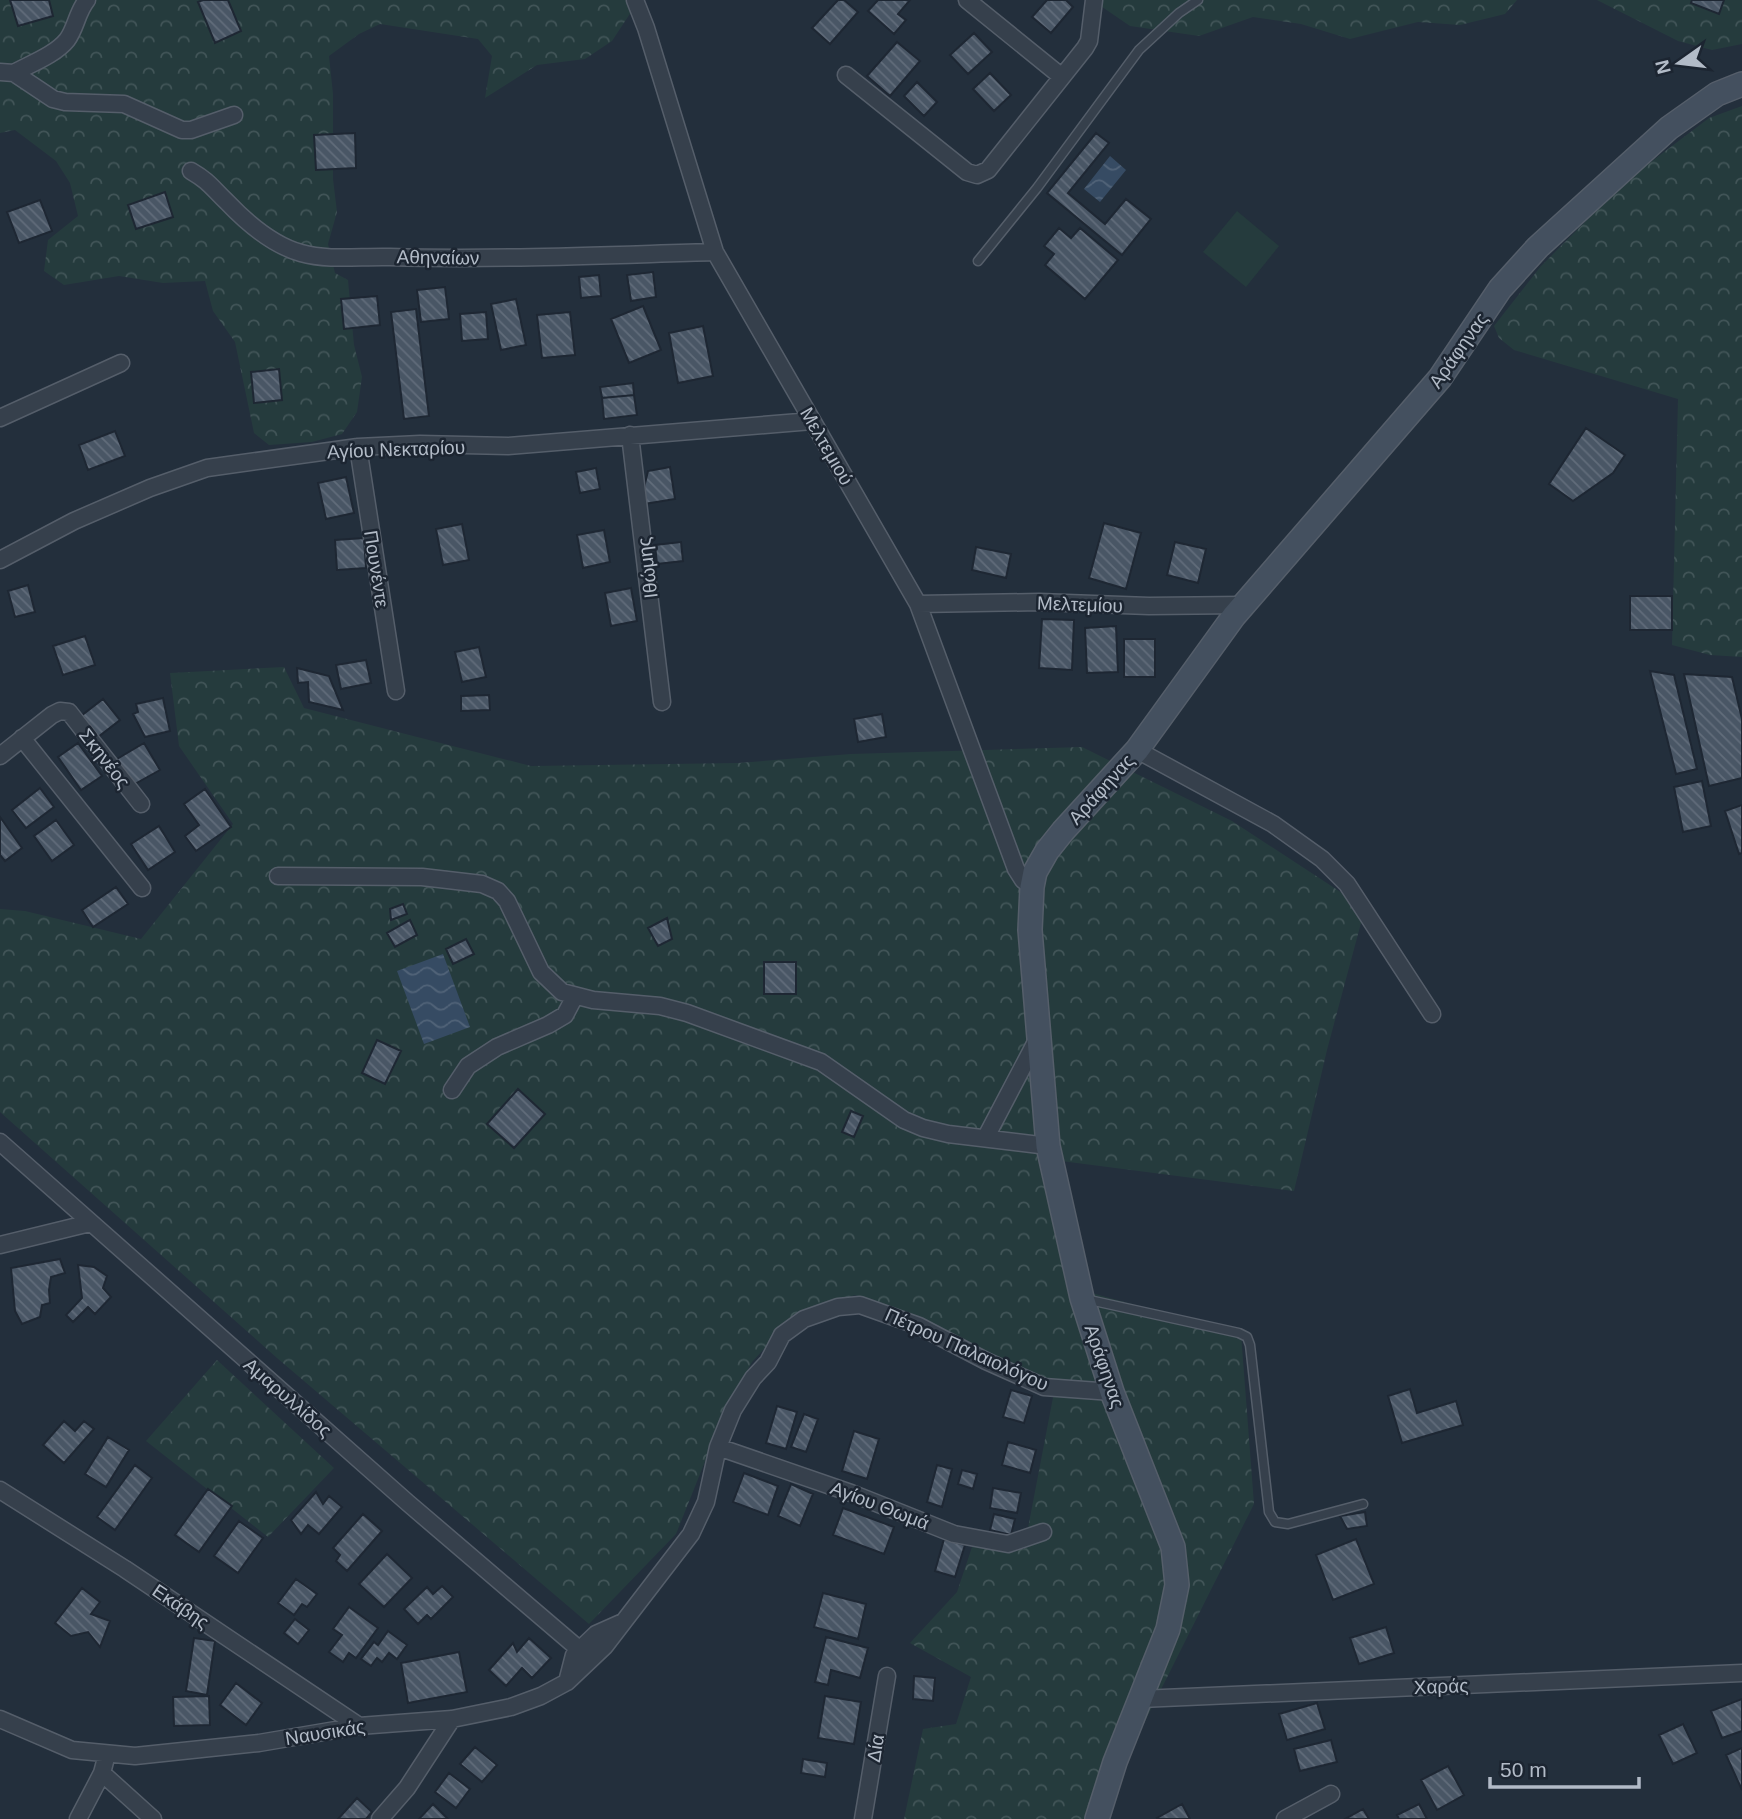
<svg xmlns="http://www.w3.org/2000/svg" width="1742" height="1819" viewBox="0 0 1742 1819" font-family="Arial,sans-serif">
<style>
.green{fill:#253b3d}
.forest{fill:url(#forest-crowns)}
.water{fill:url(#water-waves)}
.building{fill:url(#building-back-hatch);stroke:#1e2733;stroke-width:2}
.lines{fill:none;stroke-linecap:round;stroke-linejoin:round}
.service-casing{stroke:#555e6a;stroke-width:11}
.minor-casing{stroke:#555e6a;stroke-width:19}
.secondary-casing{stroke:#555e6a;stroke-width:26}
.service{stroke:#36404c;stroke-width:8}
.minor{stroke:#36404c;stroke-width:16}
.secondary{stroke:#44505f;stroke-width:23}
.labels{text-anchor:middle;stroke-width:5;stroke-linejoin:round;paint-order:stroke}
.street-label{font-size:19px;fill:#b2bbc7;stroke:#1c2531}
</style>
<defs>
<pattern id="forest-crowns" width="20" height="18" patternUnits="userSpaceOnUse" patternTransform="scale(1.75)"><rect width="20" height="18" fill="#253b3d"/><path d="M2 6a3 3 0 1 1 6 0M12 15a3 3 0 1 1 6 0" fill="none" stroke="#425558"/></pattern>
<pattern id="water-waves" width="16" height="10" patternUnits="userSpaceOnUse" patternTransform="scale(1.75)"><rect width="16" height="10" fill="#364b63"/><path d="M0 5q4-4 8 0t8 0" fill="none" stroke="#516378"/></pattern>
<pattern id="building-back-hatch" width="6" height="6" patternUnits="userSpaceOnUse" patternTransform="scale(1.75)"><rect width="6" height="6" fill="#495665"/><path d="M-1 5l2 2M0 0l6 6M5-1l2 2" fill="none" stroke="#616c7a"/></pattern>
</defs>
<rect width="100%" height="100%" fill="#232f3c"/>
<path class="green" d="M1237,211L1279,246L1246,287L1203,252Z"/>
<path class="forest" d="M0,0H639L612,41L585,59L537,65L485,98L492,56L478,39L380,24L359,34L329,56L333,94V179L337,212L328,244L335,273L348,280L354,345L362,377L357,412L342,434L312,442L269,445L254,433L235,342L213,311L205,281L163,283L119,276L64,285L44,271L48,240L78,216L70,183L56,161L15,130L0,133Z
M1092,0H1517L1505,14L1460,25L1418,22L1350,39L1301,24L1253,17L1199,36L1130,26Z
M1597,0H1742V44L1712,50L1678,41Z
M1742,106V657L1710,655L1672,645L1678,399L1514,350L1499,338L1494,326L1541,266L1627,180L1709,118Z
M284,667L304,708L531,766L738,763L851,754L1082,747L1232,821L1365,908L1327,1050L1294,1191L1038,1158L1077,1289L1241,1334L1254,1504L1096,1819H904L923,1729L956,1724L971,1677L910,1643L957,1592L972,1547L1024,1549L1055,1387L855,1295L790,1321L752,1362L724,1414L676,1534L589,1624L277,1358L0,1112V909L25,911L141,939L233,824L179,746L170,673Z
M217,1360L334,1468L268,1537L146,1441Z"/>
<path class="water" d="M1110,156L1126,170L1100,202L1084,189Z
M443,954L470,1027L424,1044L397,971Z"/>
<path class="building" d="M10,0H49L53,16L18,26Z
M203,0H228L241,31L215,43L198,2Z
M838,0H844L858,12L830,44L812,28Z
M878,0H910L898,14L906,20L894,34L868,11Z
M1047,0H1066L1073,7L1051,33L1032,17Z
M1692,0H1724L1719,14L1691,3Z
M974,33L992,52L968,74L950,55Z
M897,42L920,61L890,96L867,76Z
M990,73L1011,95L994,111L973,89Z
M917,82L937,102L924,116L904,96Z
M355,133L356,168L316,170L314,135Z
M1096,133L1109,143L1068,193L1105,224L1126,199L1151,219L1122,255L1047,193Z
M165,192L173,217L136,229L128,205Z
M40,200L52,231L19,243L7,212Z
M1059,228L1071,238L1080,228L1118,260L1085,299L1045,265L1054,254L1044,246Z
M653,272L656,297L631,301L627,275Z
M599,275L601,296L581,298L579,277Z
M445,287L449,319L421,322L417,290Z
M377,296L380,325L344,329L341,299Z
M516,299L526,345L501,350L491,304Z
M643,306L661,350L629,363L611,319Z
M416,309L429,416L404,419L391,312Z
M486,312L488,339L462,341L460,314Z
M570,312L575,355L542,358L537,315Z
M703,326L713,376L678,383L669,333Z
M279,369L282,400L254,403L251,372Z
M633,383L634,395L602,398L600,387Z
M634,395L637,415L604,419L602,398Z
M1586,428L1625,455L1613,473L1573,501L1549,484Z
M115,431L125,456L88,470L79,445Z
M670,467L675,499L644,504L642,496L648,471Z
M596,468L600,489L580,493L576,472Z
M346,477L354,513L326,519L318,483Z
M1104,523L1141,533L1126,589L1089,578Z
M462,524L469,560L443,565L436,529Z
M604,530L610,562L583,568L577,535Z
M364,538L366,568L337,570L335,540Z
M681,542L683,561L657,564L655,545Z
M1175,542L1206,549L1198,583L1167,575Z
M976,547L1011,554L1006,578L972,570Z
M28,585L35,612L15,617L8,591Z
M631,588L637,621L611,626L605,593Z
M1630,596H1672V630H1630Z
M1042,619L1074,620L1072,670L1039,668Z
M1116,626L1118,672L1087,673L1085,628Z
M85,636L95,665L63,675L53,646Z
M1124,639H1155V677H1124Z
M479,647L486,677L462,682L455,652Z
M366,660L371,683L341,689L336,665Z
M297,668L329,676L343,710L309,702L308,682L298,683Z
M1650,671L1674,675L1697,769L1676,774Z
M1684,674L1732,677L1742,719V778L1709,786Z
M489,695L490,710L461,711V696Z
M163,698L170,731L145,737L133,714L138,712L136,704Z
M103,699L120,720L98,737L81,716Z
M882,714L886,737L858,742L854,719Z
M78,743L102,776L81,790L58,757Z
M144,743L160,770L133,785L117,759Z
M1702,781L1711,826L1683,832L1674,787Z
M40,788L54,807L26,828L12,810Z
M205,789L231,827L196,851L185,836L199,825L184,804Z
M1742,805V853L1739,854L1725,811Z
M0,817L22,848L5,861L0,855Z
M56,820L74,845L52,861L34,836Z
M159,826L175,852L148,870L131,844Z
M116,887L128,904L93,927L82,910Z
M403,904L407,914L391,920L390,909Z
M667,918L672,939L658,946L648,928Z
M410,920L417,935L395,947L387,933Z
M466,939L474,954L453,964L446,949Z
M764,962H796V994H764Z
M377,1040L401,1051L385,1084L362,1073Z
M518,1089L545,1114L514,1148L487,1124Z
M851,1111L863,1116L854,1137L842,1132Z
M60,1259L65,1273L51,1277L49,1290L50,1303L42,1305L40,1317L22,1324L15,1311L11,1268Z
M78,1265L94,1267L107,1276L103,1288L111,1297L95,1314L88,1307L73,1322L66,1315L82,1298Z
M1410,1389L1417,1413L1456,1401L1463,1425L1402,1443L1388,1396Z
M1011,1390L1032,1396L1024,1423L1003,1417Z
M777,1406L797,1412L786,1449L766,1443Z
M804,1414L818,1419L806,1452L791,1447Z
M64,1421L75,1431L84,1421L94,1429L64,1463L43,1445Z
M854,1431L879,1439L867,1479L842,1471Z
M108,1437L129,1450L106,1487L85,1474Z
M1008,1442L1036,1450L1030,1473L1002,1465Z
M135,1465L152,1478L115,1530L97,1517Z
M937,1465L952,1469L942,1507L927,1502Z
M962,1470L977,1474L973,1489L958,1484Z
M744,1473L778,1486L768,1515L733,1502Z
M791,1484L813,1494L800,1526L778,1516Z
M993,1488L1021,1493L1017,1513L990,1508Z
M208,1489L232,1506L199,1552L175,1535Z
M316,1492L323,1504L329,1496L342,1507L319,1534L308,1525L301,1534L291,1520Z
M843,1508L894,1527L884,1554L833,1535Z
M1365,1512L1367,1526L1347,1529L1340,1516Z
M363,1514L382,1531L347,1571L336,1561L340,1555L333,1548Z
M994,1514L1015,1519L1011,1535L990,1530Z
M239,1521L263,1538L238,1573L214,1556Z
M944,1539L965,1545L955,1577L935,1571Z
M1356,1539L1374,1584L1333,1600L1316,1555Z
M387,1554L412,1578L384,1607L359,1584Z
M296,1579L317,1594L307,1607L302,1604L294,1615L278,1603Z
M442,1586L453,1597L431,1619L427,1615L418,1624L404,1609L427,1587L433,1594Z
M82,1588L100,1602L91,1614L110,1621L100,1647L88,1632L71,1636L55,1623Z
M823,1593L866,1604L858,1639L814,1627Z
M349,1607L378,1628L356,1658L349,1653L343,1662L329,1652L342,1635L333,1629Z
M295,1619L309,1630L298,1644L284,1633Z
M1386,1627L1394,1653L1359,1664L1350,1638Z
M388,1631L407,1645L397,1659L389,1653L382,1662L377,1658L371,1666L361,1659L374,1642L378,1645Z
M826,1637L868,1648L860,1678L831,1670L828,1685L815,1682Z
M194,1638L215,1641L207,1695L186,1691Z
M529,1638L551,1658L532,1678L522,1668L506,1686L489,1670L513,1643L517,1652Z
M459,1652L467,1692L408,1703L401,1663Z
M914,1676L935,1678L933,1701L913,1699Z
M236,1683L262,1703L246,1725L220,1705Z
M209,1696L210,1725L174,1726L173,1697Z
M825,1696L861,1702L854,1744L818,1738Z
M1742,1699V1731L1722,1738L1711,1711Z
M1317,1703L1325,1729L1287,1740L1279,1714Z
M1683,1724L1697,1753L1673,1764L1659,1735Z
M1331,1740L1337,1762L1300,1771L1294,1749Z
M475,1747L497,1765L482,1782L460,1764Z
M1742,1748V1790L1726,1755Z
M803,1759L827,1763L825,1777L801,1773Z
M1448,1766L1464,1795L1437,1810L1421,1780Z
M449,1773L470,1789L456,1808L435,1792Z
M357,1798L372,1812L366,1819H338Z
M433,1804L448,1819H419Z
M1182,1804L1190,1819H1158L1157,1818Z
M1419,1804L1427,1819H1399L1397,1815Z
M1363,1809L1369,1819H1345Z"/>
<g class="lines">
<defs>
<path id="service" d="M978,261L1037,188L1139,50L1179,13L1198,0
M1085,1299L1239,1333L1247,1337L1250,1345L1269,1512L1275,1522L1288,1524L1363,1504"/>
<path id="minor" d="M635,0L646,28L715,252L918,604L1016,869L1023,880L1032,887
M967,0L1062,77
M0,72L14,73L53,99L65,102L124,104L182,130H191L234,115
M14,73C30,64 55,55 67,40C76,28 77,12 87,0
M846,75L967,172L977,175L988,170L1085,48L1089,41L1094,0
M191,171C210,182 212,188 227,202C247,223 272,245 301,253C329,261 361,256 390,257C498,260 607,255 715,252
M0,418L121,363
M630,435L662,702
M358,447L396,691
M0,560L74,521L150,488L207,468L358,447L420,444L508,446L812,421
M918,604L1039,602L1149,606L1243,605
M22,738L142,888
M1137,750L1273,824L1322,859L1347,884L1432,1014
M0,756L52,715L60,711L69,712L141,804
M278,876L422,877L482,884L498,891L507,901L541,972L562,992L593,1000L660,1006L687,1013L821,1062L904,1120L923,1128L948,1134L1048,1146
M452,1090L468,1066L497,1047L548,1025L565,1015L575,996
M986,1137L1038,1038
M0,1142L408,1503L580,1650
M0,1245L90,1223
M718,1447L851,1493L954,1534L1008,1544L1043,1532
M0,1490L125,1569L359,1726
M567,1682L574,1655L596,1634L623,1622
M1140,1699L1742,1673
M0,1719L72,1750L135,1756L259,1743L359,1726L452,1719L511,1707L541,1696L567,1682L605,1646L691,1534L706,1502L718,1447L733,1410L753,1378L768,1362L782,1335L804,1319L838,1307L860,1305L919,1326L986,1361L1044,1387L1112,1392
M102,1773L153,1819
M78,1819L102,1773L107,1754
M380,1819L407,1788L452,1719
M863,1819L887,1676
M1285,1819L1331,1794"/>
<path id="secondary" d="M1097,1819L1115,1762L1168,1629L1177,1585L1173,1547L1112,1392L1082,1298L1048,1146L1030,930L1032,887L1035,872L1047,851L1063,831L1137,750L1234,616L1440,378L1500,289L1538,247L1669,128L1717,94L1742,84"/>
</defs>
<use href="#service" class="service-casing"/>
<use href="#minor" class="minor-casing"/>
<use href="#secondary" class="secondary-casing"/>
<use href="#service" class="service"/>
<use href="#minor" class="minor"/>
<use href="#secondary" class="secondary"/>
</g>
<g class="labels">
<g class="street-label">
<text transform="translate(438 257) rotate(1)" y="7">Αθηναίων</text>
<text transform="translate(1458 350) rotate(-55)" y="7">Αράφηνας</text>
<text transform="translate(827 446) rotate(60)" y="7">Μελτεμιού</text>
<text transform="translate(396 449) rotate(-2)" y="7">Αγίου Νεκταρίου</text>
<text transform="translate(647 568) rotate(-97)" y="7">Ιθώμης</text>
<text transform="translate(377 569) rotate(81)" y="7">Πουνέντε</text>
<text transform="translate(1080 604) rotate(2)" y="7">Μελτεμίου</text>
<text transform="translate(105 758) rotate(52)" y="7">Σκηνέος</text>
<text transform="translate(1101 789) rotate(-48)" y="7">Αράφηνας</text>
<text transform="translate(967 1349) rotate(24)" y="7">Πέτρου Παλαιολόγου</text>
<text transform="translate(1105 1366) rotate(71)" y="7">Αράφηνας</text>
<text transform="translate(288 1397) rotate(41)" y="7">Αμαρυλλίδος</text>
<text transform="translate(880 1505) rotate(21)" y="7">Αγίου Θωμά</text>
<text transform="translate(181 1606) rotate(34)" y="7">Εκάβης</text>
<text transform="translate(1441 1686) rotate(-2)" y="7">Χαράς</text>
<text transform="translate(325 1732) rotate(-9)" y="7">Ναυσικάς</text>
<text transform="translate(875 1748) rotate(-81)" y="7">Δία</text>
</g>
</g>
<g transform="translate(1679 63) rotate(256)" stroke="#1c2531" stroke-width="5" paint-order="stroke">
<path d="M0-5L12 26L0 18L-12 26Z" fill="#b2bbc7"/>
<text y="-10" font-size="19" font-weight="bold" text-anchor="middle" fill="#b2bbc7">N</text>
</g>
<path d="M1490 1777v10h149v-10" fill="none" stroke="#b2bbc7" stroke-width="3.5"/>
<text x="1500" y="1777" font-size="21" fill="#b2bbc7" stroke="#1c2531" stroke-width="5" paint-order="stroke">50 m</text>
</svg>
